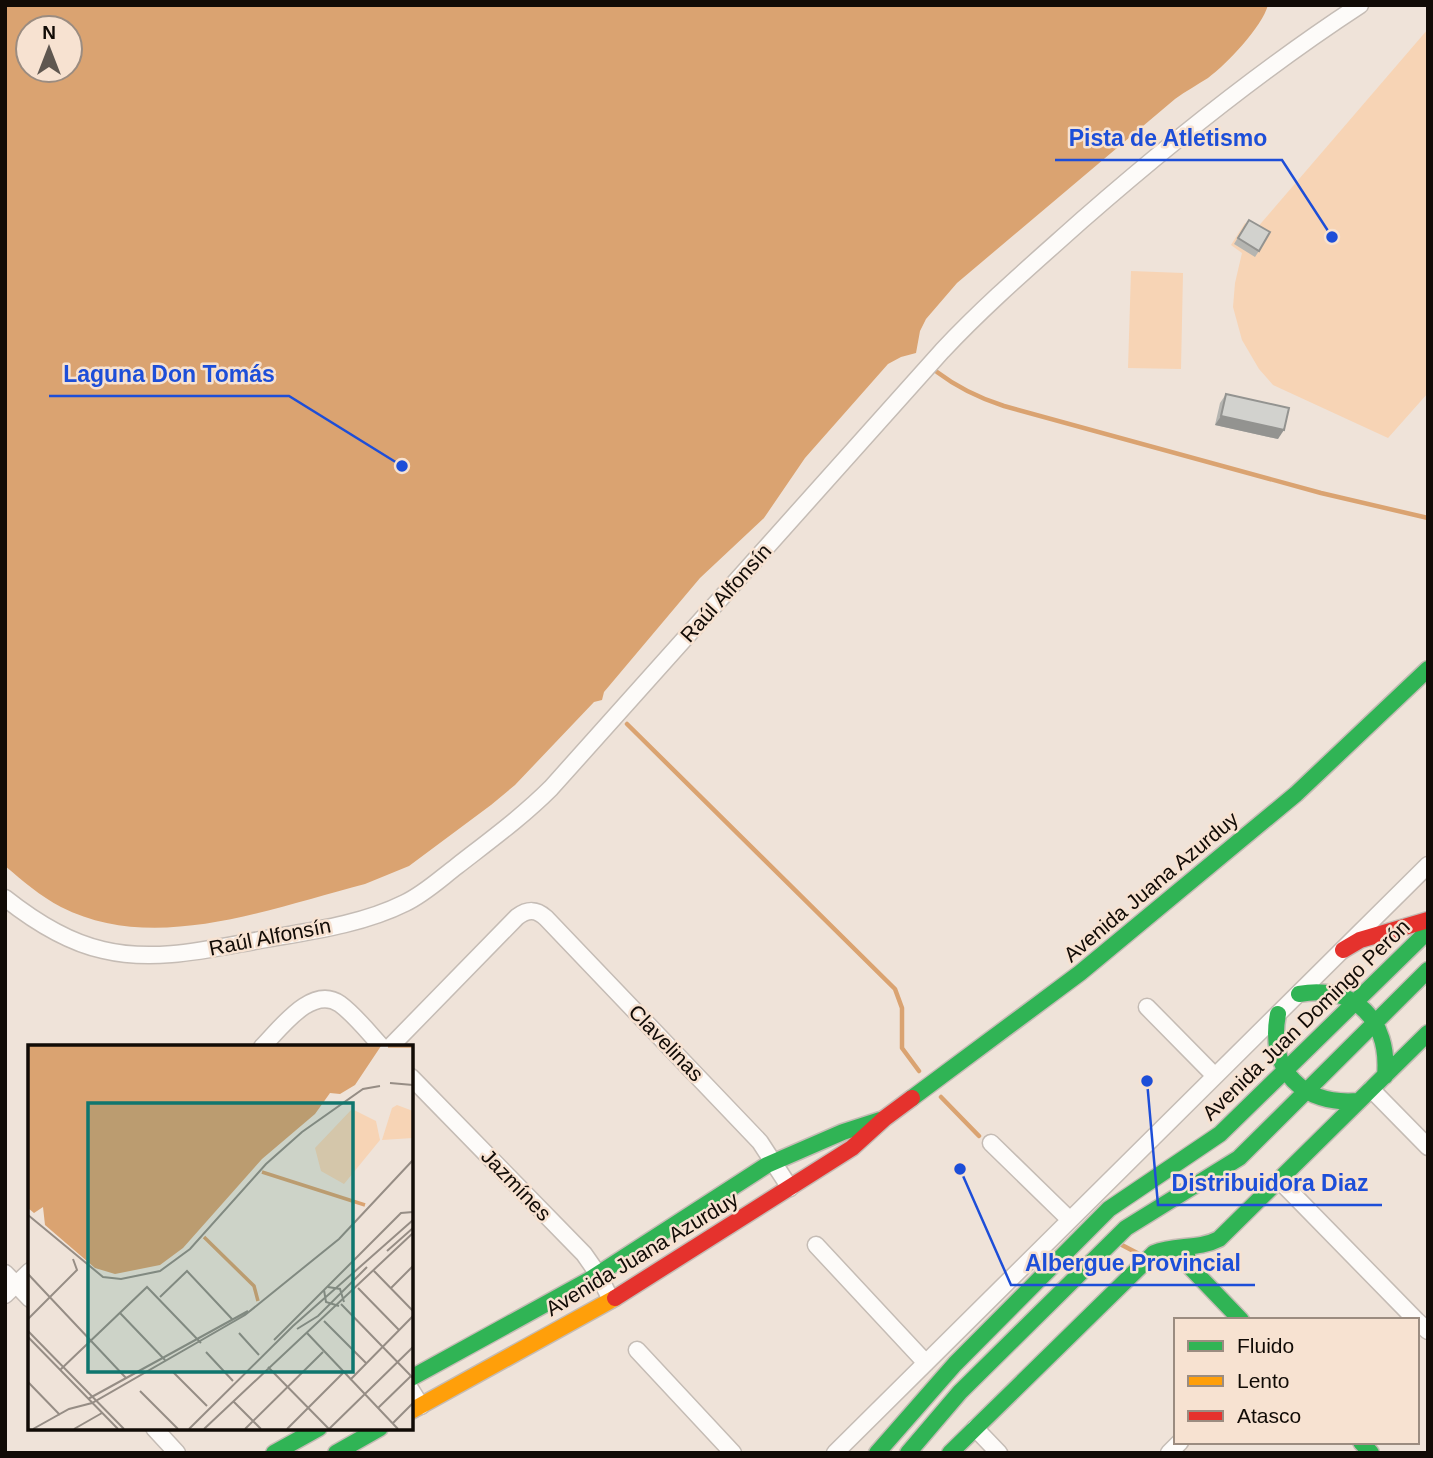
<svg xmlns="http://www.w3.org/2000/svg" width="1433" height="1458" viewBox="0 0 1433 1458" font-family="Helvetica,sans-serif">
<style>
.green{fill:#f7d4b5}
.water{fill:#daa371;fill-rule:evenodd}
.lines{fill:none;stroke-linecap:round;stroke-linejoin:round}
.stream{stroke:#daa371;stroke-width:4.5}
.street-casing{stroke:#c5bcb5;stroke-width:19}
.fast-casing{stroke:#c5bcb5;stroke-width:19}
.slow-casing{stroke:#c5bcb5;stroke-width:19}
.jam-casing{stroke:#c5bcb5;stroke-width:19}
.street{stroke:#fdfbf9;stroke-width:16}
.fast{stroke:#30b455;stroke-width:16}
.slow{stroke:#ff9f0a;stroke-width:16}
.jam{stroke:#e5322d;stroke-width:16}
.wall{fill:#b5b5b1}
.shaded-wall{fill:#939390}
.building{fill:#d2d2ce;stroke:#939390;stroke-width:2}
.labels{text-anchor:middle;stroke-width:5;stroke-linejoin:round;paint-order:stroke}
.street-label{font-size:21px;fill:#110b06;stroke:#f7e2d1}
.inset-river{fill:none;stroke:#daa371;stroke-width:3.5}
.inset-road{fill:none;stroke:#968d85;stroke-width:2}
.view{fill:#0f766e;fill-opacity:0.15;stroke:#0f766e;stroke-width:3.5}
.inset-edge{fill:none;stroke:#110b06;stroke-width:3.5}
.leader{fill:none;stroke:#1d4ed8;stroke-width:2.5}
.callout-dot{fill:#1d4ed8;stroke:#f7e2d1;stroke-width:2.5}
.callout-label{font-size:23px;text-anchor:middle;font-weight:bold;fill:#1d4ed8;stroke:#f7e2d1;stroke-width:5;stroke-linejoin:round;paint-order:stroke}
</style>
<rect width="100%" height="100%" fill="#efe3d9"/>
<path class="green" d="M1428,29V393L1388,438L1273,385L1259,369L1242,340L1233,307L1235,283L1242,253L1231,245L1245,223L1256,229Z
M1131,271L1183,273L1181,369L1128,368Z"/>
<path class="water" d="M5,5H1268C1262,27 1227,64 1208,78C1197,85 1186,91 1175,99L957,283L926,319L920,331L916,353L901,357L888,364L805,458L764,518L700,578L604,692L602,700L594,702L515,785L491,805L409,866L365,884C271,908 155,955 61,907C40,896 23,881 5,866ZM28,28H70V70H28Z"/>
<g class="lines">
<path class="stream" d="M937,372C958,388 979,398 1004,406L1321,493L1428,518
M627,724L895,989L902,1008V1048L919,1071
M941,1097L979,1136
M1120,1244L1141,1255"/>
<defs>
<path id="street" d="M5,898C34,921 67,942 103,950C157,963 213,948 266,939C312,931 363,924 405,903C424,894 440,879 457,866C489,841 522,817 551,788L942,351C986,304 1034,263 1082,220C1170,143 1262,69 1360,5
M1147,1007L1215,1076
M262,1047C280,1029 312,984 340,1004C355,1015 369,1033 382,1047
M390,1047L517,917C528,909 536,909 546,918L760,1142L790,1188
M411,1077L584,1254L598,1274L611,1300
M1371,1089L1428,1147
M991,1143L1070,1220
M1279,1180L1416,1320
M816,1245L926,1363
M5,1273L30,1299
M5,1295L30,1271
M1417,1321L1428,1331
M637,1350L733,1453
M411,1390L421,1406
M154,1428L177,1453
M975,1428L999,1453
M835,1453L1428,865
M1169,1453L1180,1442"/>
<path id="fast" d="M1299,994C1355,984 1390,1021 1385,1076
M1278,1014C1267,1070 1303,1106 1359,1101
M912,1098L1080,973L1296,794L1428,669
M1185,1247L1190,1267L1241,1320
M411,1378L589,1280L767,1165L843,1132L880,1120
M1361,1442L1371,1453
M274,1453L319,1428
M336,1453L380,1428
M877,1453L955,1364L1109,1209L1220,1134L1428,931
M908,1453L960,1392L1126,1228L1239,1158L1428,970
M950,1453L1154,1253C1175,1244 1198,1250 1219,1239L1428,1033"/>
<path id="slow" d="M411,1411L615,1298"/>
<path id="jam" d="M1343,950L1360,940L1428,920
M615,1298L852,1148L885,1118L912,1098"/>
</defs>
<use href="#street" class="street-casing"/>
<use href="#fast" class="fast-casing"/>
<use href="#slow" class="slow-casing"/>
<use href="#jam" class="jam-casing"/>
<use href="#street" class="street"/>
<use href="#fast" class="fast"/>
<use href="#slow" class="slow"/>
<use href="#jam" class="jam"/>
</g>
<path class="wall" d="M1245,226L1259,251L1255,257L1234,244Z
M1226,394L1278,439L1215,425L1220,403Z"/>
<path class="shaded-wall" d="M1221,416L1284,430L1278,439L1215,425Z"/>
<path class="building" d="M1249,220L1270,232L1259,251L1238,238Z
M1226,394L1289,408L1284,430L1221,416Z"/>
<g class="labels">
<g class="street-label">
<text transform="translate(726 593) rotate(-48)" y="7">Raúl Alfonsín</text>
<text transform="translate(1151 887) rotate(-40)" y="7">Avenida Juana Azurduy</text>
<text transform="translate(270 937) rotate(-11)" y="7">Raúl Alfonsín</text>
<text transform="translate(1306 1020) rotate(-44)" y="7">Avenida Juan Domingo Perón</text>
<text transform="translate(666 1043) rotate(46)" y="7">Clavelinas</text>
<text transform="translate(516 1185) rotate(46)" y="7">Jazmínes</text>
<text transform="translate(642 1254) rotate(-31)" y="7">Avenida Juana Azurduy</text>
</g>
</g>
<g transform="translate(28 1045)">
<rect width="385" height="385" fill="#efe3d9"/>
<path d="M369,60L385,66V93L354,95L364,63ZM324,64L348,76L352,95L316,139L293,126L287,103Z" fill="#f7d4b5"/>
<path d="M0,1H353L327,40L312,49L302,48L287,69L234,114L155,203L132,220L87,229L67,223L17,180L15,162L6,168L0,163Z" fill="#daa371"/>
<path class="inset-river" d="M360,1H385M234,127L337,160M176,192L226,241L230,256"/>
<path class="inset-road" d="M362,38L385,40M0,170L75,232L93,234L132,226L162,204L238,119L274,87L335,44L352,41M359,206L385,183M346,226L385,266M0,229L98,333M300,242L312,244L316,257M330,243L371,285M363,243L385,221M296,245L298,257L311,261M132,252L159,226L204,274M313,259L385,333M92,268L137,315M0,274L49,225L45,214M296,276L338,318M269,284L290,271L339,222M0,286L96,384M211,288L231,310M279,288L370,384M0,292L90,384M246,295L373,168L385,167M178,307L205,336M240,322L301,384M32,325L119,242L173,298M145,327L179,361M322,335L385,271M0,337L32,370M112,346L150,384M60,354L220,266M205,356L233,384M350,363L383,331M364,379L385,358M5,384L41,364L64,358L217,270L311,194L385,115M46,384L74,368M161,384L265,281L385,175M176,384L385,188M217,384L295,307M259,384L315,328M301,384L385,302"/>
<path class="view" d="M60,58H325V327H60Z"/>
<rect width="385" height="385" class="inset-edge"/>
</g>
<path class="leader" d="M1332 237L1282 160H1055M402 466L289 396H49M1147 1081L1158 1205H1382M960 1169L1011 1285H1255"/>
<g class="callout-dot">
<circle cx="1332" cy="237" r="7"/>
<circle cx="402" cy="466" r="7"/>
<circle cx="1147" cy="1081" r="7"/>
<circle cx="960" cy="1169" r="7"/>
</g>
<g class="callout-label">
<text x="1168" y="146">Pista de Atletismo</text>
<text x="169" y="382">Laguna Don Tomás</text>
<text x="1270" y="1191">Distribuidora Diaz</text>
<text x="1133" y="1271">Albergue Provincial</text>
</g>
<rect width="1433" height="1458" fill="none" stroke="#110b06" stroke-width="14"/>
<rect x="1174" y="1318" width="245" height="126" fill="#f7e2d1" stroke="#9b8c80" stroke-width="2"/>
<rect x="1188" y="1341" width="35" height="10" fill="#30b455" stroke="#9b8c80" stroke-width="2"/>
<text x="1237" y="1353" font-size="21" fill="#110b06">Fluido</text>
<rect x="1188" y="1376" width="35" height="10" fill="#ff9f0a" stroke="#9b8c80" stroke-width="2"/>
<text x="1237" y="1388" font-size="21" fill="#110b06">Lento</text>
<rect x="1188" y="1411" width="35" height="10" fill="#e5322d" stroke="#9b8c80" stroke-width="2"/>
<text x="1237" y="1423" font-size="21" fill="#110b06">Atasco</text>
<g transform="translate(49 49)"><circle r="33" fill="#f7e2d1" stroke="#9b8c80" stroke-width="2"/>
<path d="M0-5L12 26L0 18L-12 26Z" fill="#5f5750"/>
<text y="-10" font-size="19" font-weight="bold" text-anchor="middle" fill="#110b06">N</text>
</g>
</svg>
